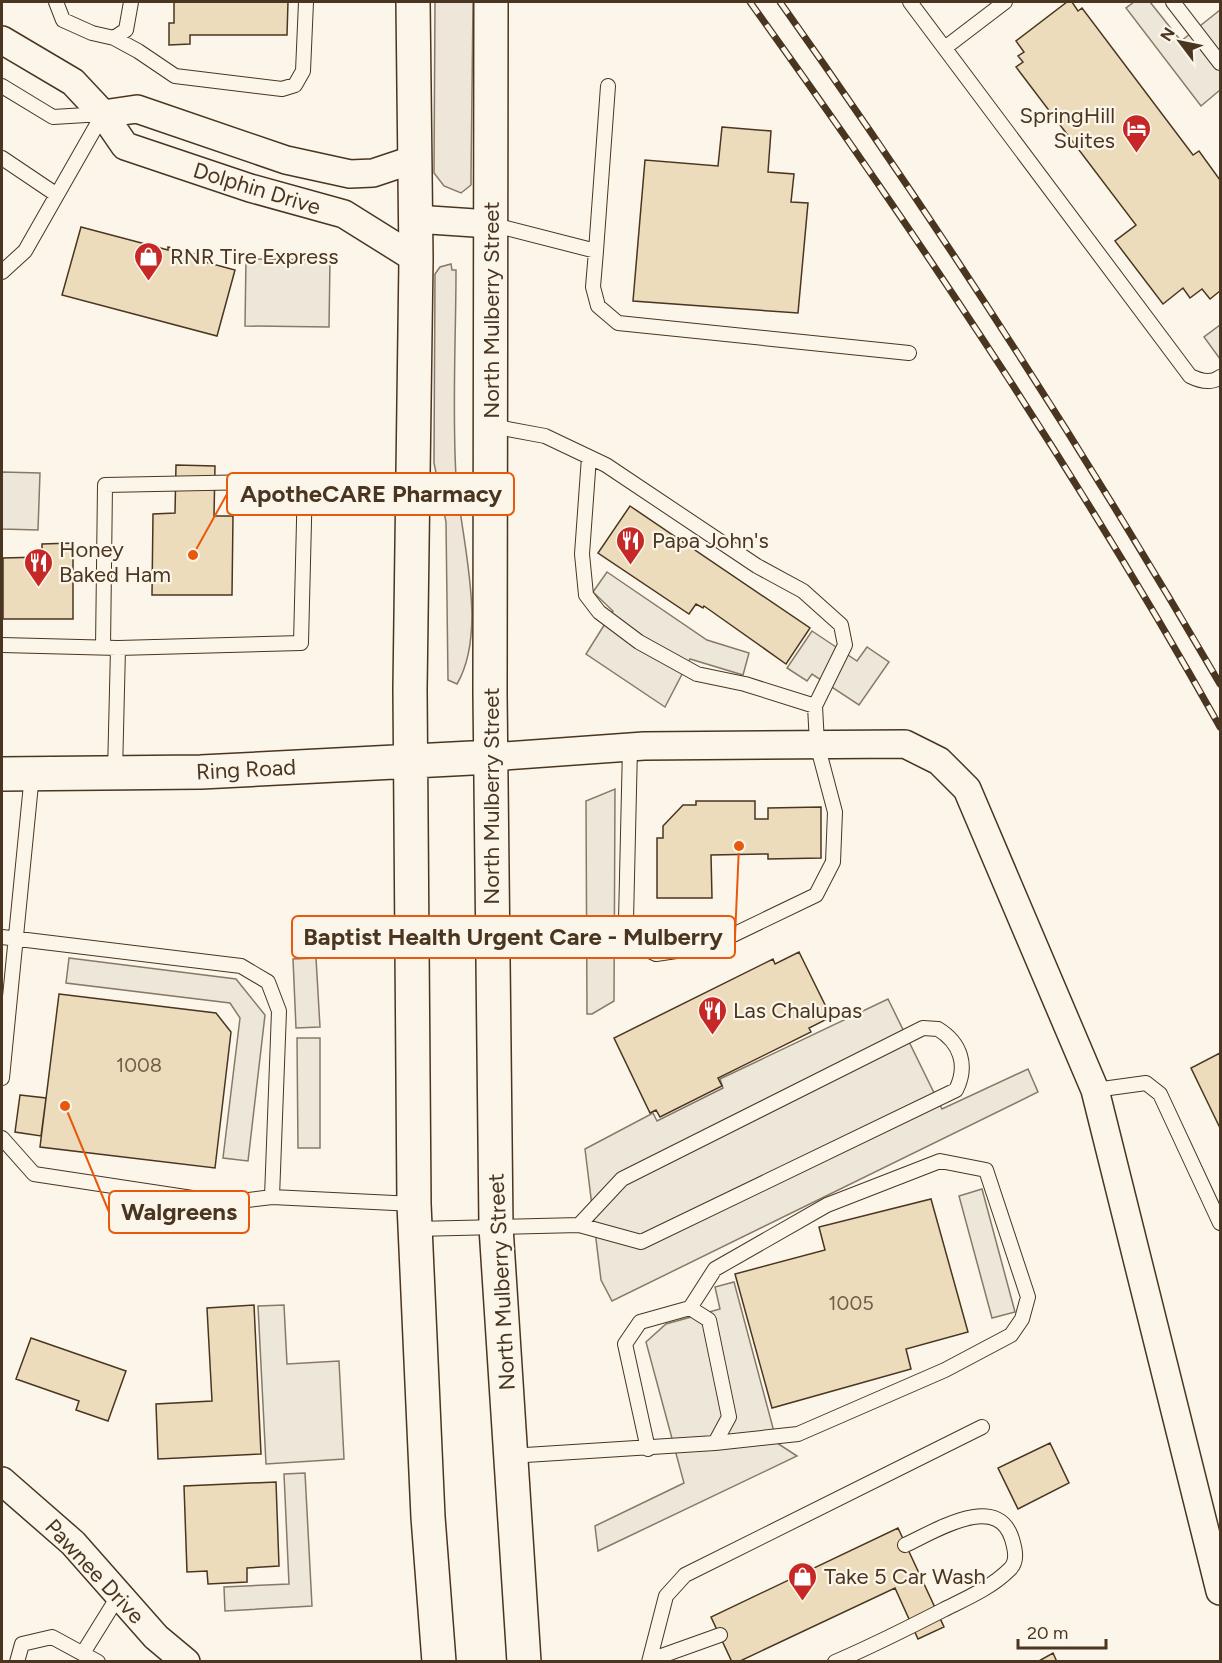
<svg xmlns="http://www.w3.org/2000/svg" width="1222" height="1663" viewBox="0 0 1222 1663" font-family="Figtree,sans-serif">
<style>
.green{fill:#ede6d9;stroke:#887966;stroke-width:1.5}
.parking{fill:#ede7d9;stroke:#887966;stroke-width:1.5}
.building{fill:#ecdcbc;stroke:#4a3520;stroke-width:1.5}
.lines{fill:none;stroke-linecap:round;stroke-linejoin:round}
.service-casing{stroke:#4a3520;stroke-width:16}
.minor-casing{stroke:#4a3520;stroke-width:30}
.primary-casing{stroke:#4a3520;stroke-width:36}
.service{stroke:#fbf6e9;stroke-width:14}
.minor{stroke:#fbf6e9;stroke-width:27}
.primary{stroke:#fbf6e9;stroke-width:33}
.rail-casing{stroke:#4a3520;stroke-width:7}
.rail{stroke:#fbf6e9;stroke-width:4.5;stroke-dasharray:14;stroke-linecap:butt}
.labels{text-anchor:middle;stroke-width:4.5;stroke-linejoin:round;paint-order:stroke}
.number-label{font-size:20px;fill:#725f47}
.poi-label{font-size:22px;fill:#4a3520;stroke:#fbf6e9;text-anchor:start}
.street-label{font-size:22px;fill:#4a3520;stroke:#fbf6e9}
.leader{fill:none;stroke:#e8590c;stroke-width:2}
.callout-dot{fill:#e8590c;stroke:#fbf6e9;stroke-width:2}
.callout{fill:#fbf6e9;stroke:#e8590c;stroke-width:2}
.callout-label{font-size:24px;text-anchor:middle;font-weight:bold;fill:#4a3520}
</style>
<rect width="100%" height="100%" fill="#fbf6e9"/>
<path class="green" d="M435,2H473L471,176V185L461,193L444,186L434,173Z
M451,264L452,270H456C456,338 452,408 456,476C460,536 489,629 457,684L448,680L446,522L434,463L435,274L440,267Z"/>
<path class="parking" d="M1134,2H1150L1181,41L1220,10V90L1201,106L1126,8Z
M246,259L330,260L329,327L245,326Z
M1220,325V359L1204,337Z
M2,472L40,473L38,530L2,529Z
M607,572L707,640L749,653L743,675L690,659L665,707L586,654L613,611L593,592Z
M812,631L857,661L867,647L889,662L859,705L812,674L807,681L787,668Z
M615,789L614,1001L592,1014H587L586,801Z
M69,958L236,979L265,1015L248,1161L223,1158L240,1018L230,1003L66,983Z
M316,958L320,1027L296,1028L293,959Z
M888,999L942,1109L1028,1069L1038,1092L612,1301L601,1280L585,1149L653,1113L657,1121L723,1088L720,1079Z
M297,1038H320V1148H298Z
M982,1189L1015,1312L992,1318L959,1196Z
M734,1282L777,1443L797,1456L598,1551L595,1526L684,1483L646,1342L666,1324L720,1309L715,1287Z
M284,1305L287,1364L339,1361L344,1459L266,1464L258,1306Z
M305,1473L312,1606L225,1611L224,1587L289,1584L284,1474Z"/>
<path class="building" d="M174,2H288L287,35H190V44L169,45V23H174Z
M1067,2H1072L1078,11L1082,8L1193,155L1199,151L1220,180V291L1210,299L1202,289L1190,298L1183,288L1163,304L1115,241L1136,225L1016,67L1023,62L1018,56L1024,52L1016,41Z
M722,127L771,131L768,172L794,174L791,202L808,203L798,313L633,301L645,160L718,166Z
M81,227L168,250V247L206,257L205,262L235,270L217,336L62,295Z
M176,465L215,466L214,516H233L232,595H152L153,514L175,513Z
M630,506L810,628L786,664L704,606L703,608L696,604L689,614L598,553Z
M73,543V619H3V558L42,557V544Z
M696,801H755V819H768V808L821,807V858L768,859V854L711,855L712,898H657V838H663V826L683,805H696Z
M799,952L831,1017L809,1028L811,1032L718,1078L722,1086L660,1117L656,1110L650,1113L614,1038L773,959L775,964Z
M59,994L216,1013L231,1032L215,1168L40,1147Z
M1220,1053V1128L1191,1068Z
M20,1095L46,1098L41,1136L15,1132Z
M931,1199L968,1332L906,1349L911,1369L772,1408L735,1274L825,1250L819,1227Z
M254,1305L261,1454L158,1459L156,1404L212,1401L207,1308Z
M31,1338L126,1371L108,1421L76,1410L79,1401L16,1379Z
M1050,1443L1069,1483L1018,1509L998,1468Z
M276,1482L279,1566L247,1568V1582L208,1584L207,1571L187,1572L184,1486Z
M898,1528L944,1627L918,1639L895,1588L738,1662H732L711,1617Z
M1053,1653L1057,1662H1037Z"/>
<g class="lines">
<defs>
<path id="service" d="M56,2L63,20L92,33L114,38L126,30L131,2
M910,2L1190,376C1200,381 1211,384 1220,377
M1173,2L1220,63
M114,38L138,51L175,76L282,89L295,85L303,71L306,2
M946,47L1005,2
M2,86L53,117L103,114
M2,158L57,195
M490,224L596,251L608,86
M596,251L593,287L598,306L618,323L909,353
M2,272L25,251L103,114
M492,426L545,436L606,465L757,566L803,591L841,625L845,645L815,706L817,744L835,812L833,862L816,895L710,946L656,954L634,943L626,921L630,747
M589,457L582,554L586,595L599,612L639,642L697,674L745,684L815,706
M2,645L118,648L301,643L305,481L414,489
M103,648L105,485L305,481
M115,773L118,648
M2,937L241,966L268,982L279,1011L272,1197
M2,1078L32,774
M1095,1090L1146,1083L1160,1094L1220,1223
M2,1138L34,1174L225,1203L272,1197L414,1204
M415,1229L579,1225L641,1242L956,1090C968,1066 961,1043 938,1029L923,1028L622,1179L579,1225
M690,1308L715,1269L827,1205L940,1161L986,1170L1028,1297L1022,1319L1011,1335L945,1370L798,1434L715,1443
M510,1456L715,1443L729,1417L709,1320L690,1308L640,1322L625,1344L648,1449
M83,1653L119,1595
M650,1660L720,1635
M17,1662L22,1644L52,1637L98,1662
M649,1662L666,1596L685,1575L982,1427
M835,1662C872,1646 908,1628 943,1610C967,1598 991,1588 1010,1569C1018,1561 1015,1549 1012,1539C997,1491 934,1532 905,1545"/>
<path id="minor" d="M2,40L73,82L103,114L125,146L250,188L344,214L416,259
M103,114L137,109L286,160L350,174L373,173L415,159
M415,219L490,224
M491,757L644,746L905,744L939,761L967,789L1095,1090L1220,1591
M2,1481L73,1543L156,1637L186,1662"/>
<path id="primary" d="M413,2L416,259L410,689L414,1204L428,1517L439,1662
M491,2L490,693L496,1227L524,1662
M2,774L201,772L491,757"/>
</defs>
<use href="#service" class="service-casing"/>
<use href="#minor" class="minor-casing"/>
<use href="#primary" class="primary-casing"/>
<use href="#service" class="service"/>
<use href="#minor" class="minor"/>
<use href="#primary" class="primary"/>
<defs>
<path id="rail" d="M750,2C918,236 1079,476 1220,727
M780,2C937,223 1084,450 1220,684"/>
</defs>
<use href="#rail" class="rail-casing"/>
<use href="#rail" class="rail"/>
</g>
<defs>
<symbol id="hotel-pin" viewBox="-11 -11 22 30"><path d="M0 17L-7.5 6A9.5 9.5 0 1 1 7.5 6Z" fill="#c62828" stroke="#fbf6e9"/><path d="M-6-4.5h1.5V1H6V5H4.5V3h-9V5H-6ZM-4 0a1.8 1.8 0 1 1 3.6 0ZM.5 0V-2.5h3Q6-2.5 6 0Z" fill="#fff"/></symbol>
<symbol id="shop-pin" viewBox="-11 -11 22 30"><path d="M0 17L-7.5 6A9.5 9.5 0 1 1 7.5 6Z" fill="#c62828" stroke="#fbf6e9"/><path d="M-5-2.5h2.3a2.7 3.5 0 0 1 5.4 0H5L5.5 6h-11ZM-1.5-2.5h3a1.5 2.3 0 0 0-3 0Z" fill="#fff"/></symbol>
<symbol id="restaurant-pin" viewBox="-11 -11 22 30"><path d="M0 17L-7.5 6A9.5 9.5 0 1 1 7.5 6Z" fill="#c62828" stroke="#fbf6e9"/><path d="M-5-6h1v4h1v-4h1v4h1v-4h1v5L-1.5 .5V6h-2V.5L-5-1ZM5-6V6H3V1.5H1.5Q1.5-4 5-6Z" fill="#fff"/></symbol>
</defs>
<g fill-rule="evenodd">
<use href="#hotel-pin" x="1120" y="112" width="33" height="45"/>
<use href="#shop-pin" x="132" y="240" width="33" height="45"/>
<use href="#restaurant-pin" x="614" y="524" width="33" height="45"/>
<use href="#restaurant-pin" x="22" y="546" width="33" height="45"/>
<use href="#restaurant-pin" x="696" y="994" width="33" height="45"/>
<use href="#shop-pin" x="786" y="1560" width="33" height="45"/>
</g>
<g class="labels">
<g class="number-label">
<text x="139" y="1072">1008</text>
<text x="851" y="1310">1005</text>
</g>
<g class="poi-label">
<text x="1115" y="123" text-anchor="end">SpringHill<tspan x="1115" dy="25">Suites</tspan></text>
<text x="170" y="264">RNR Tire Express</text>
<text x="652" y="548">Papa John's</text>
<text x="59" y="557">Honey<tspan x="59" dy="25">Baked Ham</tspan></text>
<text x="733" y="1018">Las Chalupas</text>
<text x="824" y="1584">Take 5 Car Wash</text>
</g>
<g class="street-label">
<text transform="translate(257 188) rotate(17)" y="8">Dolphin Drive</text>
<text transform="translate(491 310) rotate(-90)" y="8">North Mulberry Street</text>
<text transform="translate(246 769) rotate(-3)" y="8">Ring Road</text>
<text transform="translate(491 796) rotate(-90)" y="8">North Mulberry Street</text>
<text transform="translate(501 1282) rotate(-93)" y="8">North Mulberry Street</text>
<text transform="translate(95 1571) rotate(47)" y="8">Pawnee Drive</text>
</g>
</g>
<path class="leader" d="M193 555L227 494M739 846L735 937M65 1106L109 1212"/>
<g class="callout-dot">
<circle cx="193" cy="555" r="6"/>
<circle cx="739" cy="846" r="6"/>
<circle cx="65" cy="1106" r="6"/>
</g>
<g class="callout">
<rect x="227" y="473" width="287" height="42" rx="6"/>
<rect x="292" y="916" width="443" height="42" rx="6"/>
<rect x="109" y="1191" width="140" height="42" rx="6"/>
</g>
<g class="callout-label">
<text x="371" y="502">ApotheCARE Pharmacy</text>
<text x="513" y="945">Baptist Health Urgent Care - Mulberry</text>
<text x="179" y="1220">Walgreens</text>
</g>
<rect width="1222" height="1663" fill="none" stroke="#4a3520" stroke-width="6"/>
<g transform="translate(1180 42) rotate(302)" stroke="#fbf6e9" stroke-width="4.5" paint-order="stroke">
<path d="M0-4.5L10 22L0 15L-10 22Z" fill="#4a3520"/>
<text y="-9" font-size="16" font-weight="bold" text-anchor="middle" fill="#4a3520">N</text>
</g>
<path d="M1018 1639v9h88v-9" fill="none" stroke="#4a3520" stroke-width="3"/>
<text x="1027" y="1639" font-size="18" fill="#4a3520" stroke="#fbf6e9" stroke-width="4.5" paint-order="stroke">20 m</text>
</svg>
